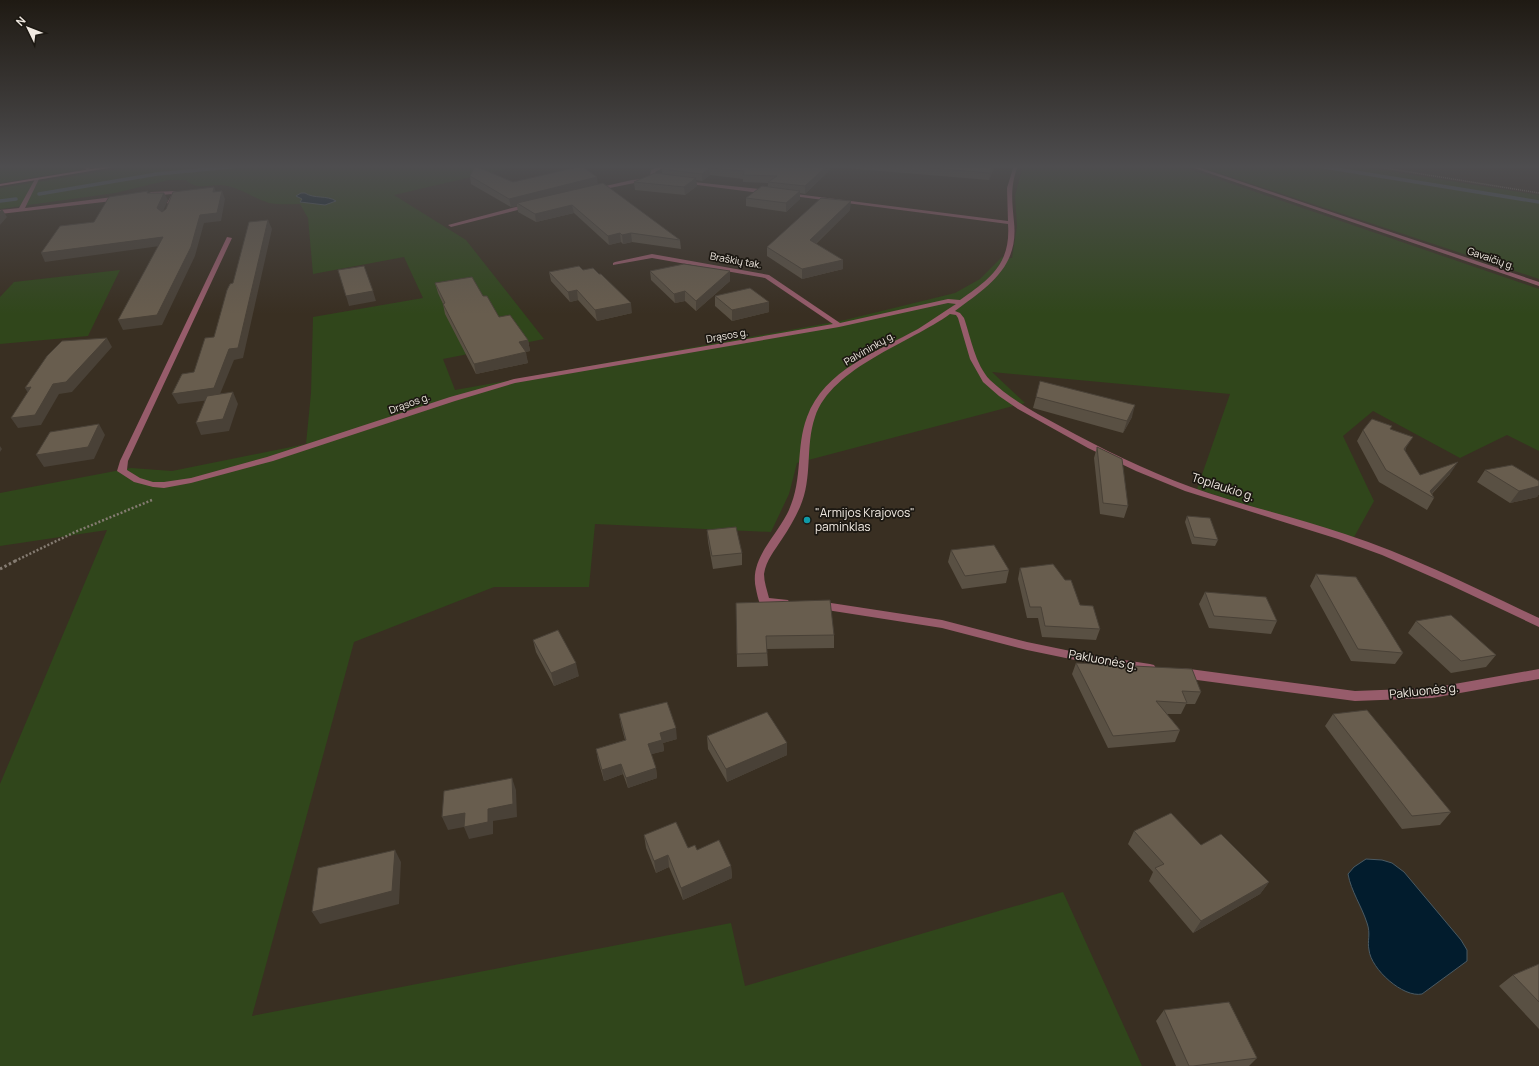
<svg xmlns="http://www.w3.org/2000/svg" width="1539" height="1066" viewBox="0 0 1539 1066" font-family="Manrope,sans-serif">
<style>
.green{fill:#30461b}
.water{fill:#021c2d;stroke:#4a5a63}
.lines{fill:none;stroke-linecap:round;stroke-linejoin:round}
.stream{stroke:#4a5a63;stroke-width:3.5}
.path-far2{stroke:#857c72;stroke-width:1.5;stroke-dasharray:1 1;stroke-linecap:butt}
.path-far1{stroke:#857c72;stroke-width:2.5;stroke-dasharray:2 2;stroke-linecap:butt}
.path{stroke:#857c72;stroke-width:3;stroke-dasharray:2.5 2.5;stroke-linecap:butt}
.minor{fill:#975c6b;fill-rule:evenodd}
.secondary{fill:#d0738c;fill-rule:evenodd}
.wall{fill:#595043}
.shaded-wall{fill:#494137}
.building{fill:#685d4e;stroke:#494137}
.culture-dot{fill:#0f9aa8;stroke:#1c1812;stroke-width:1.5}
.labels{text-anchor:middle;stroke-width:3.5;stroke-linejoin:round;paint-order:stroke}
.far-street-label{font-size:10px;fill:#f1eae2;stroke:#1c1812}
.street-label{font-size:12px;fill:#f1eae2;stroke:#1c1812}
.poi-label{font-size:12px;fill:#f1eae2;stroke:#1c1812;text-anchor:start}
</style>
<rect width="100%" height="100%" fill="#392f22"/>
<path class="green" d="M0,165H93L72,171L0,183Z
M142,165H523L394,195L466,240L544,339L443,359L455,390L845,320L955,293L980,279L1002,257L1012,258L1017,226L1015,196L1023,165H1177L1539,289V451L1507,435L1460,458L1373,411L1343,436L1374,501L1353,539L1197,489L1230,394L992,372L1025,403L797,463L789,494L771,532L595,524L589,587H494L354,642L252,1016L731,923L745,986L1063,892L1142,1066H0V784L107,530L0,546V493L131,468L172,471L306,444L311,393L313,317L423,298L404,257L313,274L308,218L300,204C290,204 279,205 269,203C252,198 239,186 220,185C207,185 196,190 186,180H169L115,193L0,209V188Z
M1195,165H1350L1539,195V279Z
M120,270L88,336L0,344V297L14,282Z"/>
<path class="water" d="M301,193H305C314,199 327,195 336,201L325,205L300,202L302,199L296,196Z
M1366,859L1382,860L1392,863L1404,872L1461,940L1467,950V961L1422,994C1403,998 1371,969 1369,950C1367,941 1371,934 1367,923C1362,907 1351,891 1348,874L1354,867Z"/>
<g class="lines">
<path class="stream" d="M1312,165L1539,202
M39,194L157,174L251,165
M0,201L16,199"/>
<path class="path-far2" d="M1366,165L1539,193"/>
<path class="path-far1" d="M15,561L75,532L152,500"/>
<path class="path" d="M0,569L17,560"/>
<path class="minor" d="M80,165H86L92,170L88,171Z
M662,165H668L655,172V175L665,178V180L654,179L595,191L592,189L632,180L652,178L650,175L651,170Z
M1014,165H1018C1010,187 1012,200 1014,222C1019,268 987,287 955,311L960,313L964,318C971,338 975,364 990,380C1010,399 1036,413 1060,426C1102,449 1145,470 1191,487C1241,505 1294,517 1345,534C1412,556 1475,588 1539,618V627L1448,584L1382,555L1338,539L1185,491L1136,471L1088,448L1018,409L999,396L983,382L970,359L958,318L956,315L950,314C910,343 832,367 815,417C805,446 813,478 800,507C795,518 789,529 782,539C775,550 766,560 764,574C764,582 767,590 769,598L788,600L790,603L788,606L784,607L760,604C758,599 757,594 756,589C749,560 774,539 787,514C804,481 795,449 807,417C824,370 878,351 918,329C931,321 943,312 956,304L948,303L839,327L515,383L455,401L273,461L191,483L164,488L153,487L134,482L117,471L120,461L227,237L232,238L128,461L127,470L140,478L153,482H164L191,478L267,457L450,397L514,379L833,324L765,278L652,258L613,265V263L615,262L652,254L769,275L840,323L948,299L960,300C990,279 1011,264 1008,224L785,195L788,193L1008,221L1007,188Z
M1185,165H1192L1539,282V286Z
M37,178L39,179L25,208L121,196L124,198L121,200L0,214V210L19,208L35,179Z
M684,181L768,190L771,192L768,194L682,183Z
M177,191L173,203L170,205L167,203L172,194L151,196L148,194L151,192Z
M531,203L534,205L533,206L451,227L448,225Z
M818,601L942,620L1027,642L1085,654L1150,664L1154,665L1156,668L1154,671L1150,672L1085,662L1027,650L942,628L814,608L812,605L814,602Z
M1182,668L1355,691L1432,688L1539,669V679L1432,698L1355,701L1182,678L1178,676L1176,673L1178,670Z"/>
<path class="secondary" d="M115,165H127L0,186V184Z"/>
</g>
<path class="wall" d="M669,165H995L989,180L833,167L805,194L800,193V199L786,212L746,206V198L768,187V183L743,182V179L710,175L702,181L696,180L697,186L685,195L635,190L634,182L662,173V169Z
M470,176L513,182L597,177V184L680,240L681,249L632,242L623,244L621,242L609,245L574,213L536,222L518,212L517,206L511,207L471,184Z
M850,210L816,244L843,269L802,279L767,256V247Z
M583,270L632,313L597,321L578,300L570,302L551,281L549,272Z
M650,271L730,281L696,311L685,301L675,303L651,280Z
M435,283L483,296L499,317L528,340L530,351L525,352L528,363L476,374L445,314L443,304L438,293Z
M715,296L769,312L732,321L715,306Z
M1036,397L1132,417L1123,433L1033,408Z
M1391,429L1406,448L1405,451L1420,475L1450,474L1432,494L1434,498L1427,510L1379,482L1357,441L1363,430Z
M1097,447L1128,506L1124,518L1100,514L1094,458Z
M1485,470L1539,481V494L1537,497L1510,503L1477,482Z
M1187,516L1218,540L1215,546L1192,544L1185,522Z
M707,530L742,553V565L713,569L708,542Z
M951,550L1009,570L1006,583L962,589L948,562Z
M1020,568L1080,605L1100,629L1096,640L1042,637L1038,618H1027L1018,579Z
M1316,574L1403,653L1395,664L1351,661L1310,586Z
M1205,592L1277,621L1271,634L1209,628L1199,604Z
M736,603L834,635V648L767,649L768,666L737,667Z
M1416,621L1496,655L1486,667L1451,673L1408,633Z
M533,640L579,676L554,686L536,652Z
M1076,663L1201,692L1195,704H1186L1181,714H1167L1180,730L1175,742L1108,748L1072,674Z
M619,714L677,739L663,743L664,751L651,754L656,768L657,778L628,788L623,774L604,781L598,760L596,749L625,740L621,725Z
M1333,714L1451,812L1440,825L1402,829L1325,726Z
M707,736L787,755L727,782L708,749Z
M1134,831L1201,845L1269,882L1260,894L1193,933L1149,881L1153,872L1128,844Z
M644,835L697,850L731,866L732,878L683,900L669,867L656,873L646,848Z
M1539,964V1029L1499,986L1513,975Z
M1164,1010L1257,1058L1249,1066H1176L1156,1021Z"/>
<path class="shaded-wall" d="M828,165H833V167L805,194V186Z
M993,165H995L989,180L990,173Z
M709,168L710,175L702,181V174Z
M597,177L598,185L517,203V206L511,207L509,199Z
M696,178L697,186L685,195L684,187Z
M214,187L217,195L213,192Z
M222,191L225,199L221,221L204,223L195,256L162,325L123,330L118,320L200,215Z
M800,191V199L786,212V203Z
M164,193L168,200L161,216L157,208Z
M851,201L850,210L810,249V240Z
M572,205L574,213L536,222L535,214Z
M2,209L7,217L0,225V211Z
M268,220L272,229L243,358L234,360L218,399L178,404L172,394L214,388Z
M620,233L621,242L609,245L608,236Z
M631,233L632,242L623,244L622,235Z
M163,237L167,245L45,262L41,253Z
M843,260V269L802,279V269Z
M730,271V281L696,311V301Z
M577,290L578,300L570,302L568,292Z
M373,291L376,301L349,306L346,296Z
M685,291V301L675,303L674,294Z
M769,302V312L732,321V310Z
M631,303L632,313L597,321L595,310Z
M107,338L112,347L72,392L59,394L41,425L18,428L11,418L53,384Z
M528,340L530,351L521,353L519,342Z
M526,352L528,363L476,374L474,364Z
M31,387V398L25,388Z
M233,392L238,404L229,431L201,435L196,423Z
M1135,405L1132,417L1123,433L1127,421Z
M99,424L105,435L94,459L44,467L36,455Z
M1413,437L1406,448L1397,461L1404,449Z
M0,446L2,449L0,452Z
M1458,462L1450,474L1430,495V491Z
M1539,486V494L1537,497L1510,503L1519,491Z
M576,663L579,676L554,686L551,673Z
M676,728L677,739L663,743L664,751L649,755L648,744L660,733Z
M787,743V755L727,782L726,769Z
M621,764L623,774L604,781L602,770Z
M656,768L657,778L628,788L626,778Z
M512,778L516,790L517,817L493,821V834L469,839L464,827L448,830L442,817L488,809Z
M395,850L401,862L399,904L320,924L312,912Z
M668,855L669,867L656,873L654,861Z
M731,866L732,878L683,900L681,888Z
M1269,882L1260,894L1193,933L1201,921Z"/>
<path class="building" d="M669,165H828L805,186L768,182L777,176L743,175L744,171L709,168L702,174L662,169Z
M895,165H993L990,173Z
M475,166L513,182L578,167H583L597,177L509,199L470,176Z
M655,173L696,178L684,187L634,182Z
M603,183L680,240L631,233L622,235L620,233L608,236L572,205L535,214L517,203Z
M762,186L800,191L786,203L746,198Z
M214,187L213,192L222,191L217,213L200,215L191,247L157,315L118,320L163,237L41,253L60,226L94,222L109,197L148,191L147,193H164L157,208L162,212L166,209L173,192Z
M821,198L851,201L810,240L843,260L802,269L767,247Z
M268,220L238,348L229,349L214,388L172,394L182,374L194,372L205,338L214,337L227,290L230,284L233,283L249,222Z
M684,264L730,271L696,301L685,291L674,294L650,271Z
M364,266L373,291L346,296L338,270Z
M579,266L583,270L593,268L599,274H601L631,303L595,310L577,290L568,292L549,272Z
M472,277L483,296H487L499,317L510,315L528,340L519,342L526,352L474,364L443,304L445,303L435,283Z
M750,288L769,302L732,310L715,296Z
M107,338L66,382L53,384L35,415L11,418L31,387L25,388L47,356L62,341Z
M1040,381L1135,405L1127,421L1036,397Z
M233,392L223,419L196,423L207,396Z
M1372,419L1392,426L1390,429L1413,437L1404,449L1420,475L1458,462L1430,491L1434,498L1386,470L1363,430Z
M99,424L88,447L36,455L50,432Z
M1097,447L1122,459L1128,506L1103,503Z
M1512,465L1539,481V486L1519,491L1485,470Z
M1187,516L1210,518L1218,540L1194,537Z
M736,527L742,553L712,556L707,530Z
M994,545L1009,570L965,576L951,550Z
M1053,564L1065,580H1071L1080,605L1093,606L1100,629L1045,626L1041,607H1030L1020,568Z
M1316,574L1356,577L1403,653L1358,649Z
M1205,592L1266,597L1277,621L1214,616Z
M830,600L834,635L766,636L767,653L737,654L736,603Z
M1451,615L1496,655L1461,661L1416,621Z
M558,630L576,663L551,673L533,640Z
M1076,663L1192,669L1201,692L1182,691L1187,703L1156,701L1180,730L1113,736Z
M667,702L676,728L660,733L662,740L648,744L656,768L626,778L621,764L602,770L596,749L626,740L619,714Z
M1367,710L1451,812L1412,816L1333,714Z
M767,712L787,743L726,769L707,736Z
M512,778L513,804L488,809V822L464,827L465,813L442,817L444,791Z
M1171,813L1201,845L1221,834L1269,882L1201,921L1155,868L1164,864L1134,831Z
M676,822L688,848L695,845L697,850L719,840L731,866L681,888L668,855L654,861L644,835Z
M395,850L392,891L312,912L318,868Z
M1539,964V1002L1513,975Z
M1229,1002L1257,1058L1193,1066H1189L1164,1010Z"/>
<linearGradient id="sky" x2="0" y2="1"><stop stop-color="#1f1a13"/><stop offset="0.53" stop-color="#4e4d4f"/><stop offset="1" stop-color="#4e4d4f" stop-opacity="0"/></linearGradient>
<rect width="1539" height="314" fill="url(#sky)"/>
<circle class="culture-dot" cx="807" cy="520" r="4"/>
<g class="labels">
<g class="far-street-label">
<text transform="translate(1491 258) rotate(19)" y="4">Gavaičių g.</text>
<text transform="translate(736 260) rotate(10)" y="4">Braškių tak.</text>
<text transform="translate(727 335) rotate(-10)" y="4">Drąsos g.</text>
<text transform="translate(869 348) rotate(-30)" y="4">Palvininkų g.</text>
<text transform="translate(409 403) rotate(-20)" y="4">Drąsos g.</text>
</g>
<g class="street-label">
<text transform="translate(1223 487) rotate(18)" y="4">Toplaukio g.</text>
<text transform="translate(1103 660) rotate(10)" y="4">Pakluonės g.</text>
<text transform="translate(1424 691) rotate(-6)" y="4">Pakluonės g.</text>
</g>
<g class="poi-label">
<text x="815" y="517">"Armijos Krajovos"<tspan x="815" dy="14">paminklas</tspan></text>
</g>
</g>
<g transform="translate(28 28) rotate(313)" stroke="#1c1812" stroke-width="3" paint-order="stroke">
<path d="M0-3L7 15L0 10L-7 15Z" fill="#f1eae2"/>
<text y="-6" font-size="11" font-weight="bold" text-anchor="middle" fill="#f1eae2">N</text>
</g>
</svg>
